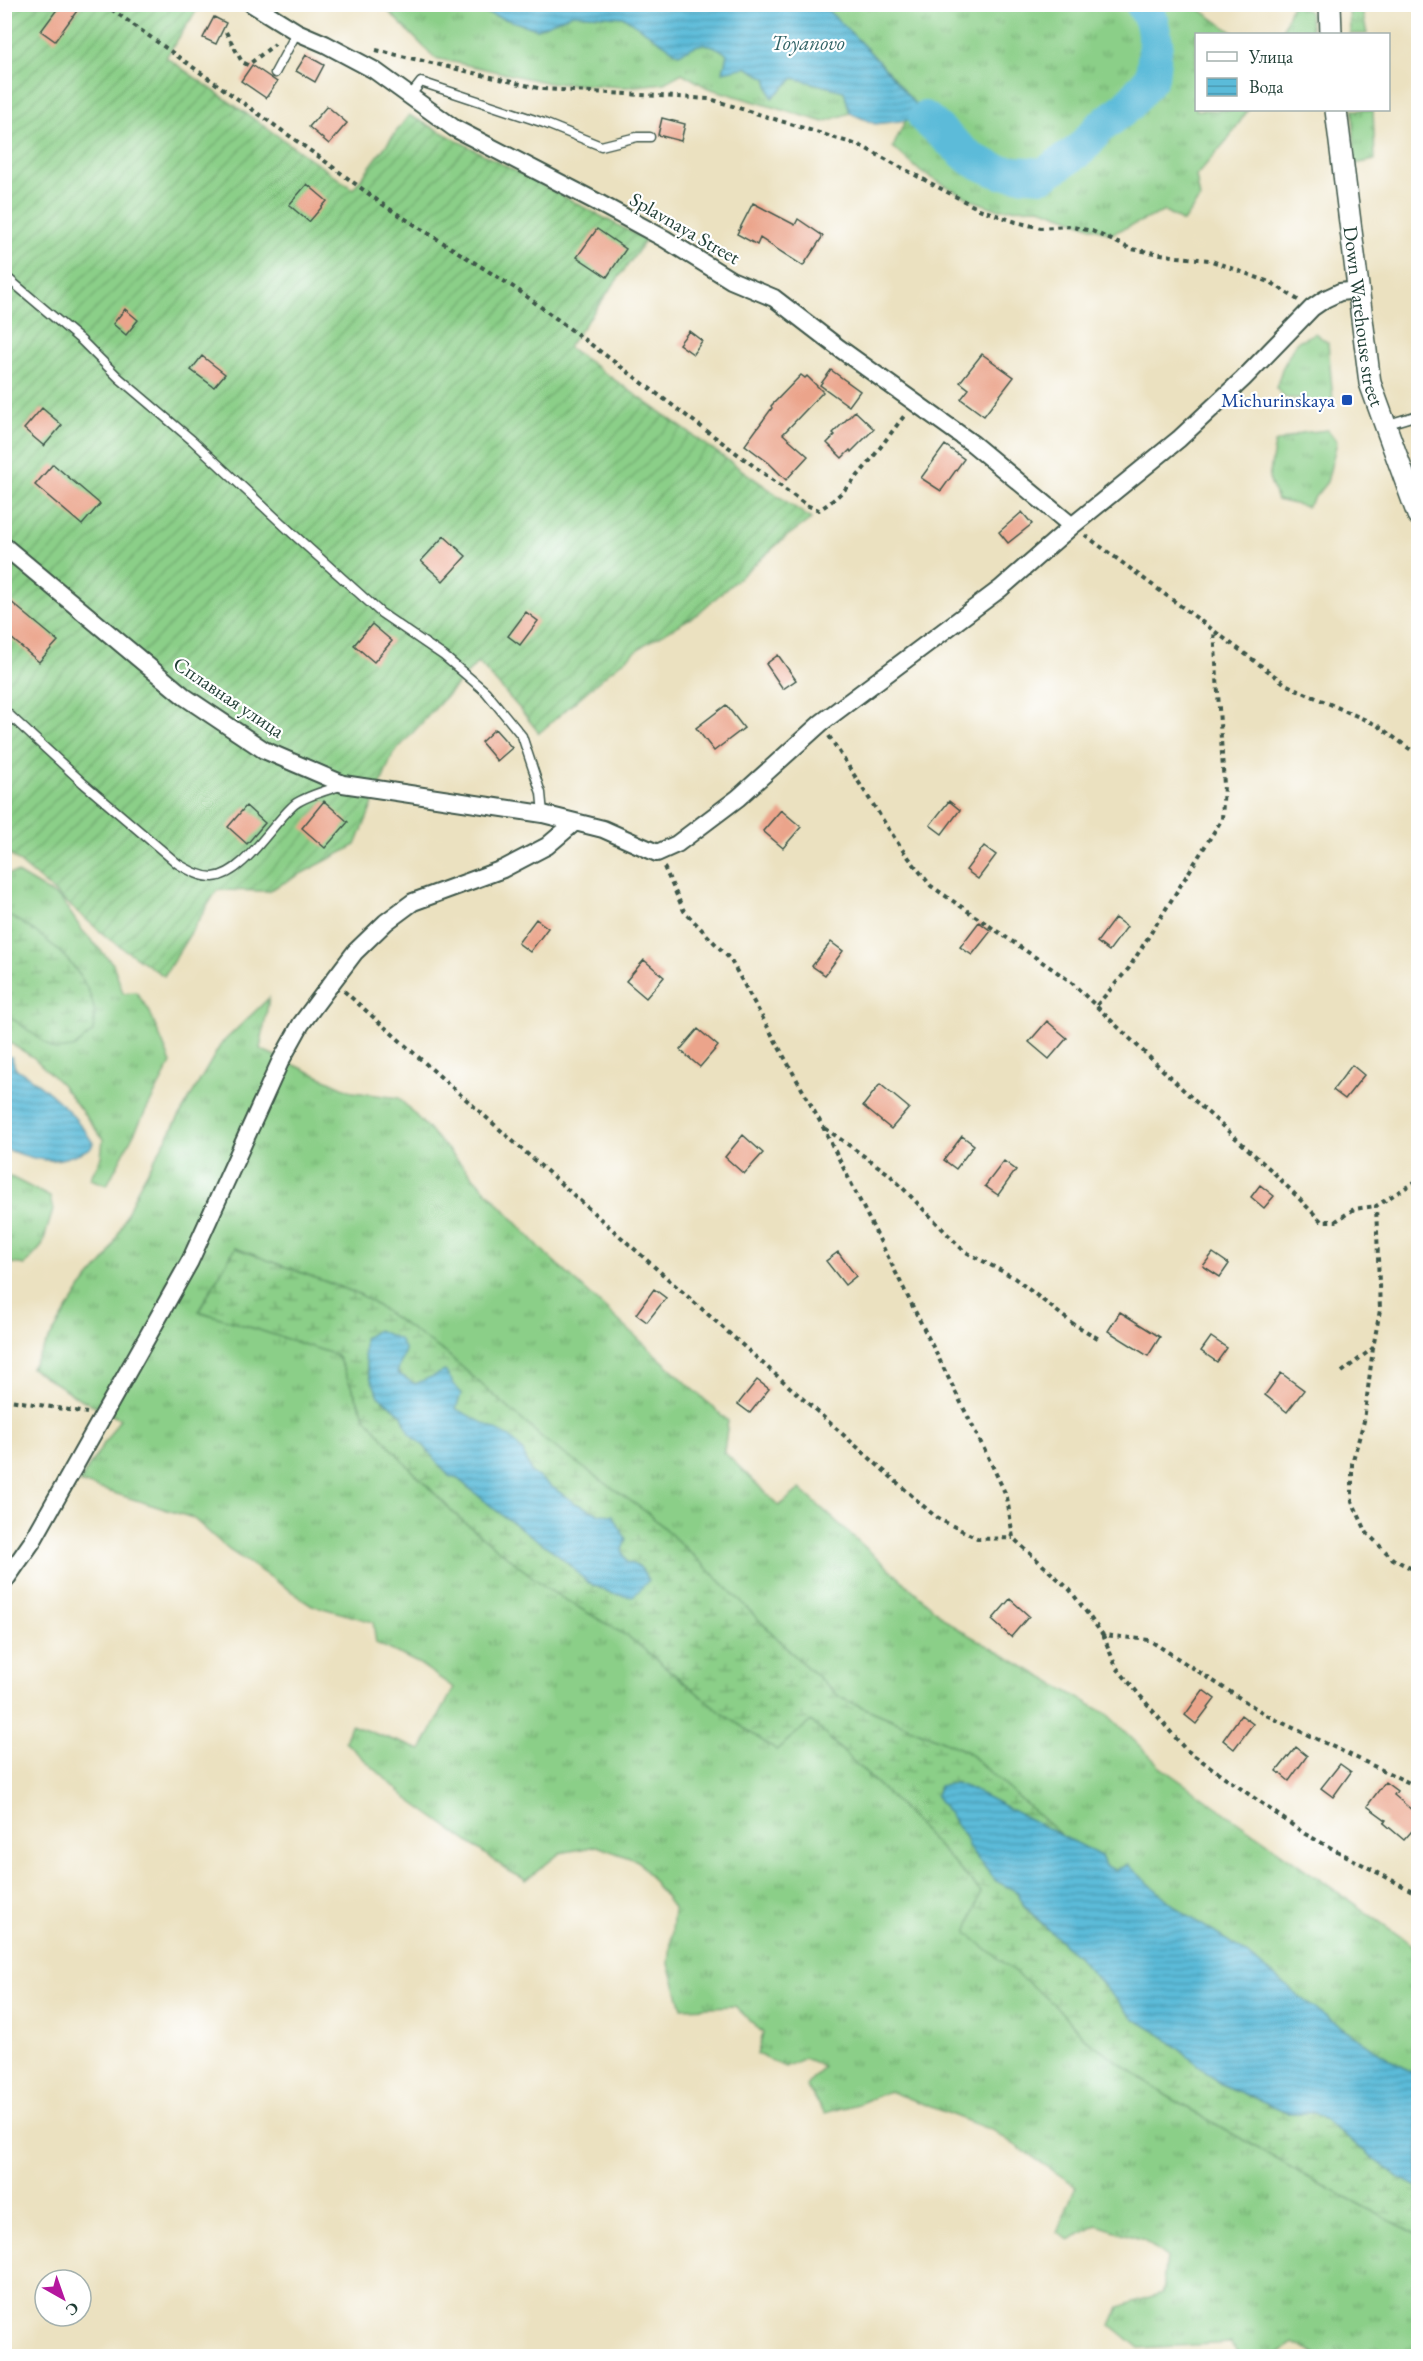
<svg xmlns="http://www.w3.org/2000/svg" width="1423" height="2361" viewBox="0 0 1423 2361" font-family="'EB Garamond',serif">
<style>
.grass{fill:url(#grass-tufts);stroke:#55865e;stroke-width:1.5}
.wetland{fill:url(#wetland-marsh);stroke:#55865e;stroke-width:1.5;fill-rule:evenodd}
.garden{fill:url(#garden-furrows);stroke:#55865e;stroke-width:1.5}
.water{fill:url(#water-rules);stroke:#3d7c86;stroke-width:1.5}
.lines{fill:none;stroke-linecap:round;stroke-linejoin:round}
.river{stroke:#5bbbd9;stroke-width:34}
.building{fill:#eba48b}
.service-casing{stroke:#3e5649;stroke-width:11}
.minor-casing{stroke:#3e5649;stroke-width:20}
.tertiary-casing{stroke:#3e5649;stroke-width:24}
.path{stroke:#3e5649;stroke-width:4;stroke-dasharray:4.5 4.5;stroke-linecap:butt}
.service{stroke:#fff;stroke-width:8}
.minor{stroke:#fff;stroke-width:16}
.tertiary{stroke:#fff;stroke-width:21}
.transit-dot{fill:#1a4fb4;stroke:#fff;stroke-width:2}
.labels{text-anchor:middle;stroke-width:4.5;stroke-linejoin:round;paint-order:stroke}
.street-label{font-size:20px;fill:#1f3d34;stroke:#fff}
.transit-label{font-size:20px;fill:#164399;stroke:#fff;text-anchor:end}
.water-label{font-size:21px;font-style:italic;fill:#316366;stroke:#fff}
</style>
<defs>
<pattern id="grass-tufts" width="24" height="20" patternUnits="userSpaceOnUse" patternTransform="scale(1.5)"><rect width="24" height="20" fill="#8bcf88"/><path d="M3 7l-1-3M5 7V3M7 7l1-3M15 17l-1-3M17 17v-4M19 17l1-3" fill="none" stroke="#71a970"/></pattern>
<pattern id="wetland-marsh" width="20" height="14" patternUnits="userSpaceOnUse" patternTransform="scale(1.5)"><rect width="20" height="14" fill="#8bcf88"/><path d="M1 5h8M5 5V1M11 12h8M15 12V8" fill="none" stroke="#71a970"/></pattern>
<pattern id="garden-furrows" width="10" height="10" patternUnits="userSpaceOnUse" patternTransform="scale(1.5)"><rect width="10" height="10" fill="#8bcf88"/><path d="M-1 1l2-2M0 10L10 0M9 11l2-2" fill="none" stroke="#71a970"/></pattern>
<pattern id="water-rules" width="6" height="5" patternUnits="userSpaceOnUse" patternTransform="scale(1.5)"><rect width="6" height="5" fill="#5bbbd9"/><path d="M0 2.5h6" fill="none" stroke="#4b99b1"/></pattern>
</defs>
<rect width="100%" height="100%" fill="#fff"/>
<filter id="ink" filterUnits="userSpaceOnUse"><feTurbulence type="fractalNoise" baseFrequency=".0167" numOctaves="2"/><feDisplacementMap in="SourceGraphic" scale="12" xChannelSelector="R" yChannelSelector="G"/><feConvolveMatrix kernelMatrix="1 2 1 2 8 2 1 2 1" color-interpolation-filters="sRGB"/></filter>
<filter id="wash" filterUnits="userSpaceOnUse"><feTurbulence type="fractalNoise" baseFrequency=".008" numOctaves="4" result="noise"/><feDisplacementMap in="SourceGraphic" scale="24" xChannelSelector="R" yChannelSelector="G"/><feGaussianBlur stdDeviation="1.35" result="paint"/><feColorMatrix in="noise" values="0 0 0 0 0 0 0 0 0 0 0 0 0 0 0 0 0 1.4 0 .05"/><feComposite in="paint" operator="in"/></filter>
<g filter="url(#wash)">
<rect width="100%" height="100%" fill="#ebe1c0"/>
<path class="grass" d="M375,5H460L537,29L572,14L624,17L679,53L698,44L714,45L746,67L766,78L772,98L794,78L844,91L850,113L824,122L708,88L682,73L664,83L626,87L549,83L435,58L382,5Z
M822,5H1193L1235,34H1196V110H1248L1228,139L1196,176L1200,198L1183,222L1165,211L1111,234L1040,208L997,209L972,200L922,173L893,147L906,119L925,118C895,75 859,40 822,5Z
M1292,5L1309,11L1312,34H1281Z
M1349,6L1362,10L1367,34H1350Z
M1353,110H1373L1375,160L1355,164Z
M1315,333L1328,343L1333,400L1321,407L1303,399L1285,398L1276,388L1282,369L1296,342Z
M1328,430L1337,442L1327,482L1307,507L1277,500L1269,478L1275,443L1301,433Z
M17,873L61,899L82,930L113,964L123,993L136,992L149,1010L171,1063L107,1185L90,1179L101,1157L103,1139L61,1084L33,1057L5,1040V874Z
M269,998L260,1049L353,1092L399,1098L547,1255L728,1421L724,1452L779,1506L800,1489L953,1626L1107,1714L1163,1769L1418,1949V2076L1383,2055L1318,2011L1239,1948L1180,1911L1128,1865L1116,1870L1105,1866L1101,1856L1063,1837L966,1751L841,1698L801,1662L716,1577L649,1514L547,1442L447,1354L361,1295L235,1248L199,1310L337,1355L365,1416L401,1459L459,1518L549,1590L629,1637L722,1713L776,1750L811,1721L899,1805L981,1892L1055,2005L1086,2039L1164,2094L1311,2179L1418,2235V2356H1319L1293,2343L1273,2356H1240L1231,2343L1139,2348L1111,2325L1119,2307L1162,2293L1166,2258L1144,2240L1097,2225L1069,2240L1057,2233L1076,2186L994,2131L889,2091L858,2104L825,2113L806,2086L823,2066L804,2058L785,2067L757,2054L763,2033L735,2006L682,2008L669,1964L674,1909L638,1861L597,1846L560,1853L526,1880L509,1871L408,1799L345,1742L351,1725L421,1750L454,1688L418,1663L376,1643L373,1622L312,1605L229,1550L193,1518L79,1482L120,1419L77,1397L31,1368L81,1288L108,1257L139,1186L221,1044Z
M5,1174L50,1197L53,1210L42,1246L25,1265L12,1263L5,1278Z"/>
<path class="wetland" d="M5,914C41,931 86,967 94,1009C96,1016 93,1025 93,1032L73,1048L55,1050L13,1019L5,1015Z
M235,1248L361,1295L447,1354L547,1442L649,1514L716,1577L801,1662L841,1698L966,1751L1063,1837L973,1790L937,1796L964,1835L969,1848L996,1881L1018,1892L1024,1907L1078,1957L1133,2018L1165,2037L1219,2083L1287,2113H1315L1398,2177L1418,2187V2235L1311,2179L1164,2094L1086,2039L1055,2005L967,1933L981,1892L899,1805L811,1721L776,1750L722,1713L629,1637L549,1590L459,1518L401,1459L365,1416L337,1355L199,1311ZM405,1350L396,1372L523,1452L531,1472L575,1503L599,1514L627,1562L640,1567L649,1580L613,1594L587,1582L559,1555L503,1516L458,1479L449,1476L425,1447L409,1433L402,1415L379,1396Z"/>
<path class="garden" d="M4,5H200L166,57L353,189L409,115L646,240L568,347L811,519L786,537L696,615L645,644L608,673L539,733L520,709L478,662L393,754L356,845L268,891L217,890L164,976L109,939L5,850Z"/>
<path class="water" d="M460,5H822C860,40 895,76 925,118L875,124L850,113L844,91L794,78L772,98L766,78L746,67L723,72L727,54C707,39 699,43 679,54L624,17L572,14L537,29Z
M4,1055L12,1057L15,1068C46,1087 74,1112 93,1143L91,1148C52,1166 44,1162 5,1149Z
M377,1330L399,1339L405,1350L397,1373L415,1384L445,1371L461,1394L456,1409L510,1437L523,1452L531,1472L575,1503L599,1514L613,1515L626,1539L622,1550L627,1562L640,1567L649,1580L633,1597L613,1594L587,1582L559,1555L503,1516L458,1479L449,1476L425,1447L409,1433L402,1415L379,1396L371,1379L364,1355V1338Z
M955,1783L973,1790L1101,1856L1105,1866L1116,1870L1128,1865L1180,1911L1239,1948L1318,2011L1383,2055L1418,2076V2187L1398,2177L1315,2113H1287L1219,2083L1165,2037L1133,2018L1078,1957L1024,1906L1018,1892L996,1881L969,1848L964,1835L936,1796L939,1786Z"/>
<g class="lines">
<path class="river" d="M925,118L971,159L1000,172L1043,175L1080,150L1099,128L1128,106L1152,77L1156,42L1151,19L1142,4"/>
</g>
<g id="blocks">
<path class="building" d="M61,4H82L55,41L41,31Z
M214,17L226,23L216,44L203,38Z
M306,55L324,65L315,82L296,71Z
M252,65L277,82L266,98L241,81Z
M327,106L347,123L329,144L309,127Z
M662,118L685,124L681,141L658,135Z
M307,184L327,201L309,222L289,205Z
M753,203L795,225L798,219L823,236L803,266L760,238L757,245L737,234Z
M597,229L626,249L607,277L577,257Z
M125,309L138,320L126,335L113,324Z
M689,331L702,341L693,354L679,344Z
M982,354L1014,377L984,416L961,399L969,389L960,382Z
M202,356L225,374L214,387L191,370Z
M831,370L860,391L849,406L820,385Z
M801,375L805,378L807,376L823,392L783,434L808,456L786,480L769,463L745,445L772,408L771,406Z
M42,408L62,425L44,446L24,429Z
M855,411L874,429L851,452L850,450L842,458L827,443L835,435L833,433Z
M945,445L964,459L941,491L921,478Z
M53,464L100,504L82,525L35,485Z
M1022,512L1032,524L1008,543L999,532Z
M444,536L466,556L443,581L421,561Z
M4,596L58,641L39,662L4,632Z
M526,612L538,621L520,645L508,636Z
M372,624L392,641L374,662L354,645Z
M778,655L796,680L783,689L766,664Z
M726,705L744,728L714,751L696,728Z
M495,729L512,748L497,761L481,742Z
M324,801L348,822L325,848L302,828Z
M949,801L960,810L942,834L930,825Z
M246,806L265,823L247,844L228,827Z
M781,810L801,827L783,848L763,831Z
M984,846L996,855L978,879L966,870Z
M1115,918L1127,927L1109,951L1097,942Z
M536,919L548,928L530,952L518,943Z
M979,922L991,931L972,955L960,947Z
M831,942L843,951L825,975L812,966Z
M644,960L664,977L646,998L626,981Z
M1047,1021L1067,1038L1049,1059L1029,1042Z
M698,1029L718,1046L700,1067L680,1050Z
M1352,1065L1364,1075L1345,1099L1333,1090Z
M880,1084L909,1108L891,1129L863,1106Z
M743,1135L763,1153L744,1174L725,1157Z
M962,1136L974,1145L956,1169L944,1160Z
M1004,1161L1016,1170L998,1195L985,1186Z
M1260,1185L1274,1196L1264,1208L1251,1197Z
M838,1252L856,1276L845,1285L826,1261Z
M1213,1253L1229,1264L1220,1277L1203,1266Z
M654,1289L666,1298L647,1322L636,1314Z
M1120,1312L1160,1337L1148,1356L1108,1331Z
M1211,1337L1227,1348L1217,1362L1201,1351Z
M1281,1373L1304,1390L1287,1412L1265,1395Z
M757,1380L769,1389L750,1413L738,1404Z
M1010,1599L1029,1616L1011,1637L992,1620Z
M1203,1690L1215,1699L1196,1724L1185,1715Z
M1241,1715L1253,1724L1234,1749L1223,1740Z
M1296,1747L1307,1756L1289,1781L1277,1771Z
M1340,1764L1351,1772L1333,1797L1321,1788Z
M1385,1782L1397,1791L1394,1795L1419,1816V1823L1404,1840L1384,1823L1386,1820L1367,1806Z"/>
</g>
</g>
<g filter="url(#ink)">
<use href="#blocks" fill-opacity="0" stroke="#3e5649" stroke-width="1.5"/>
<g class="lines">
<defs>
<path id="service" d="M275,73L297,32
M410,96L421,82L544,123L601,146L637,137H650
M4,275L82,341L119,378L193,441L292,533L381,613L444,656L486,692L522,736L541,793L543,814
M1385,425L1418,415
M4,710L83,783L178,864C189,870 200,877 213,877C244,875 272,823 295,804C307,795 329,790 343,785"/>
<path id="minor" d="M252,4L297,32L325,44L374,70L454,128L595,201L665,239L731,280L774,298L839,348L973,444L1072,526
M4,546L185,697L264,750L343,784L543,814L603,829L657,853L677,844L738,798L821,723L1000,589L1072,526L1179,439L1243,379L1312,308L1325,299L1340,292L1357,290
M4,1582L32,1542L190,1261L280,1062L301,1024L333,981L355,952L386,922L413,902L503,869L547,846L574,823"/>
<g id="tertiary">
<path d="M1330,4L1331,34"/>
<path id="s1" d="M1336,110L1370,383L1418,515"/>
</g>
</defs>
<use href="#service" class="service-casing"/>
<use href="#minor" class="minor-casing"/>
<use href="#tertiary" class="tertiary-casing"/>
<path class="path" d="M104,4L322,159L385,206L518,290L806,505L819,510C855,488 879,447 905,415
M226,32L242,62L248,65L275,44
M376,50L542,89L710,99L861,146L979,209L1016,222L1041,228L1068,226L1092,231L1131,249L1178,257L1209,260L1272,283L1298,300
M1085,535L1287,685L1377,725L1418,755
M829,736L901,848L931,886L1070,981L1195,1101L1272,1171L1321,1221H1336L1354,1209L1376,1206
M664,867L684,911L730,959L823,1127L991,1463L1007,1497L1013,1538L1070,1590L1103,1635L1149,1640L1268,1716L1418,1787
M344,991L937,1518L979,1539L1013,1538
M1097,1005L1129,968L1222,819L1224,785L1214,631
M825,1128L889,1174L964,1251L1013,1277L1072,1323L1101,1340
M1373,1348L1364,1421L1352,1463V1501L1367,1533L1393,1559L1418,1572
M1342,1372L1373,1348L1380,1310L1376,1206L1418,1180
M4,1399L87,1413
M1103,1635L1116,1667L1185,1749L1305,1834L1418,1894
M1415,1785L1418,1756"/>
<use href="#service" class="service"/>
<use href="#minor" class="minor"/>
<use href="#tertiary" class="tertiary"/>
</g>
</g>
<rect class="transit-dot" x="1341" y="394" width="12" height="12" rx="3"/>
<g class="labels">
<g class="street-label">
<text transform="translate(685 228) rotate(30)" y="7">Splavnaya Street</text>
<text dy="7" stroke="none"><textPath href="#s1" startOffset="208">Down Warehouse street</textPath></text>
<text transform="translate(229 697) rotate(34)" y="7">Сплавная улица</text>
</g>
<g class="transit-label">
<text x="1335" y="407">Michurinskaya</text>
</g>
<g class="water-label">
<text x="808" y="50">Toyanovo</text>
</g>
</g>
<rect width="1423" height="2361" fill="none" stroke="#fff" stroke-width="24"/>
<rect x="1195" y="33" width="195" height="78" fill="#ffffff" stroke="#a5b1ae" stroke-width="1.5"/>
<rect x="1207" y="52" width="30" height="9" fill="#ffffff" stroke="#a5b1ae" stroke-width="1.5"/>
<text x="1249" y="63" font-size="18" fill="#1f3d34">Улица</text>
<rect x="1207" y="78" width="30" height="18" fill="url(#water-rules)" stroke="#a5b1ae" stroke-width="1.5"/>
<text x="1249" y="93" font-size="18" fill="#1f3d34">Вода</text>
<g transform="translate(63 2298) rotate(140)"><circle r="28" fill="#ffffff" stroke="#a5b1ae" stroke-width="1.5"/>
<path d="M0-4.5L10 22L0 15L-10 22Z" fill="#b5179e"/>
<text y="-9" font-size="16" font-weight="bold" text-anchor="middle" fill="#1f3d34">С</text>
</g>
</svg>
